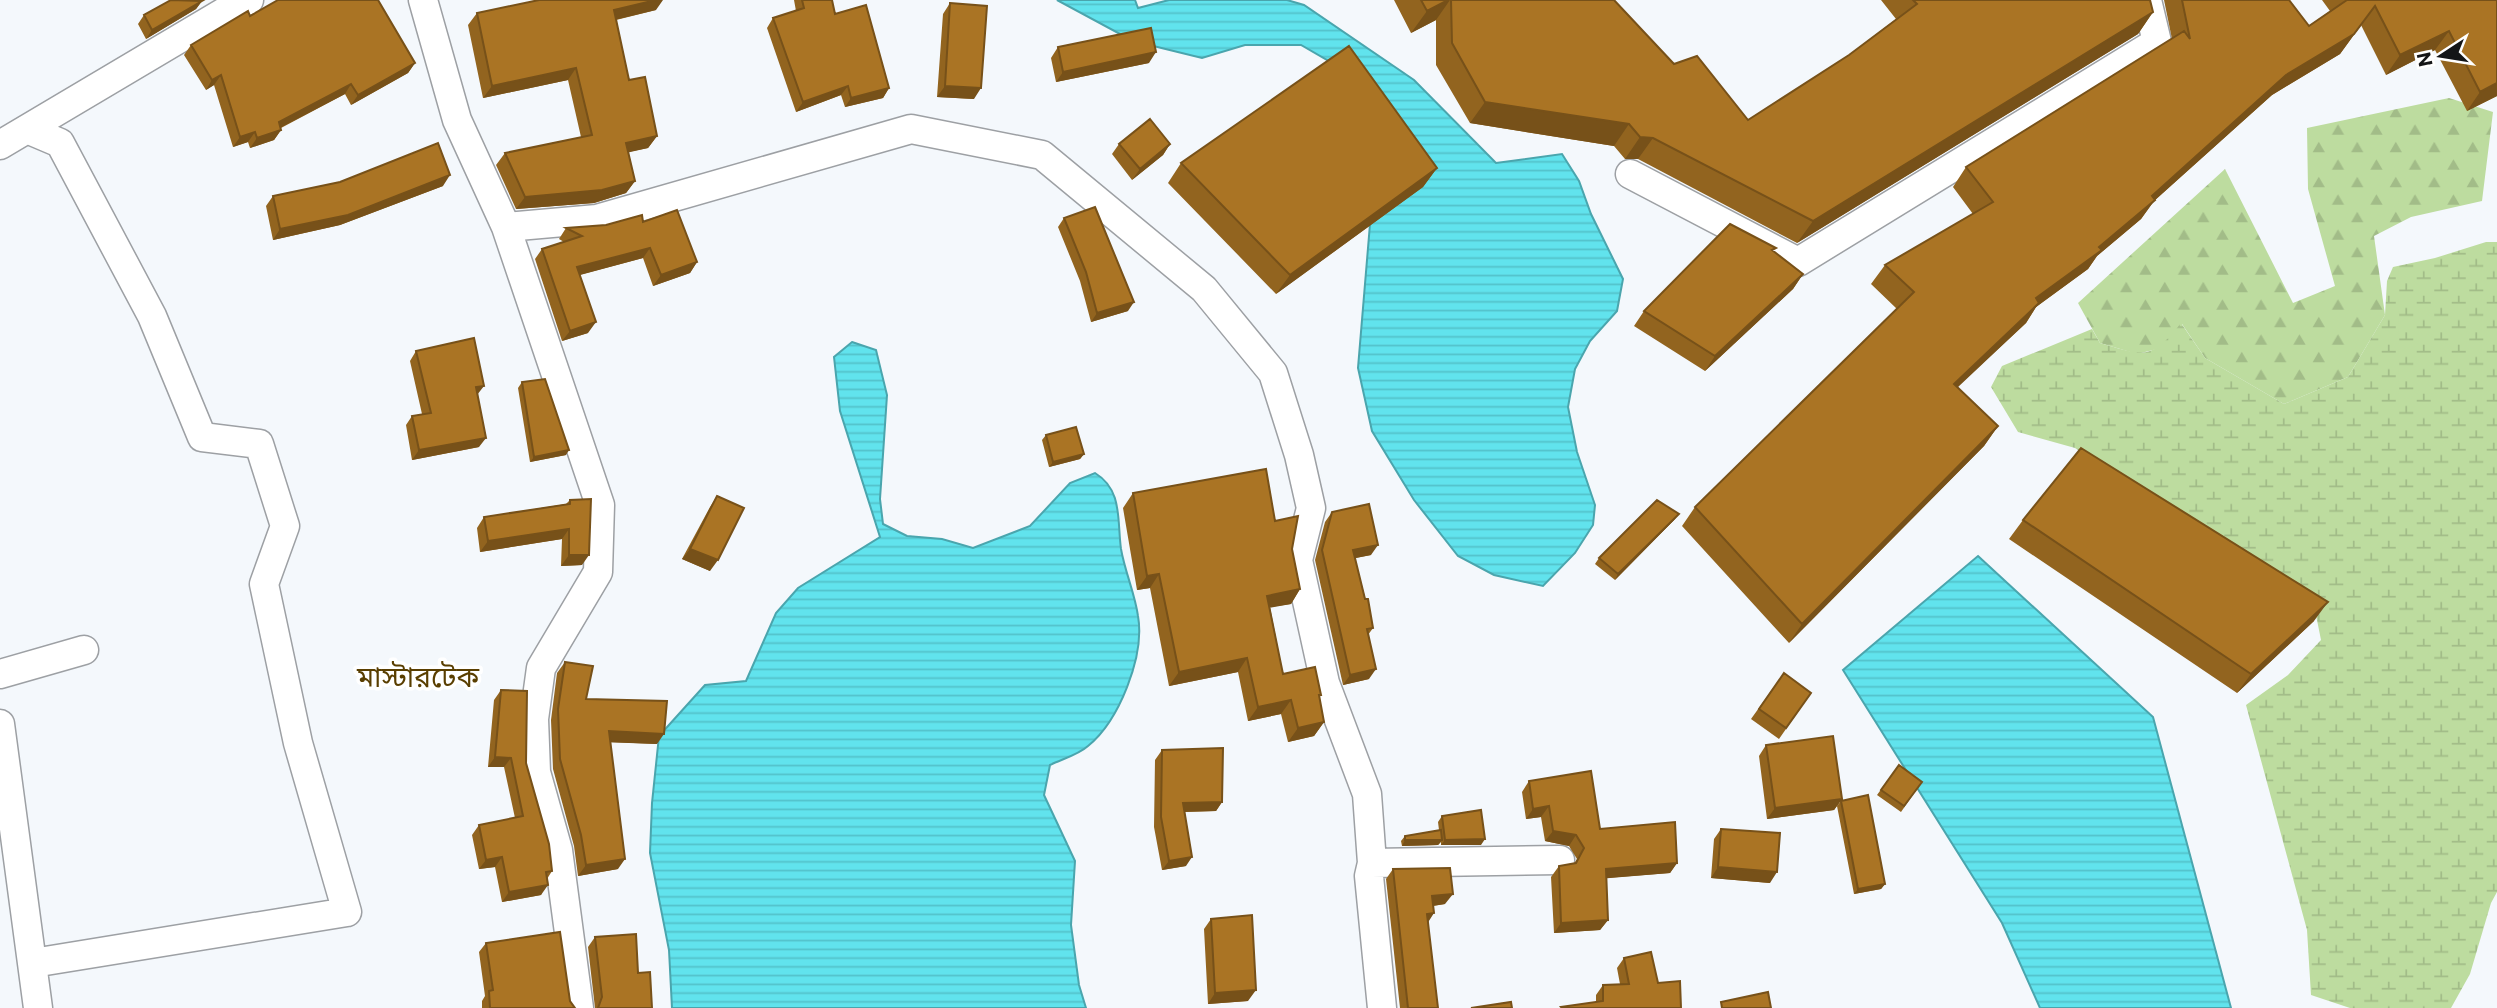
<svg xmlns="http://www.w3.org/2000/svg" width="2497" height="1008" viewBox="0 0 2497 1008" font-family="Commissioner,'Noto Sans Bengali',sans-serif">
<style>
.forest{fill:url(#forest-firs)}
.wetland{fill:url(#wetland-marsh)}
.water{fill:url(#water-rules);stroke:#4aa5ad;stroke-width:2}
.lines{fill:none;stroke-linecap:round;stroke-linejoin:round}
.minor-casing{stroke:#9da0a4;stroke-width:31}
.minor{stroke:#fff;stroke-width:28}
.wall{fill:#92641f}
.shaded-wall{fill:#775119}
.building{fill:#aa7424;stroke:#775119;stroke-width:2}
.labels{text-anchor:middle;stroke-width:7;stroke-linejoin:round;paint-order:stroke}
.quarter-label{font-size:28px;fill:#593e00;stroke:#fff}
</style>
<defs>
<pattern id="forest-firs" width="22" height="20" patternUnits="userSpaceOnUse" patternTransform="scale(1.75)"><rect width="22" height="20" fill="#bddc9f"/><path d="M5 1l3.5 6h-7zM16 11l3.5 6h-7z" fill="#a2bc88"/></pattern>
<pattern id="wetland-marsh" width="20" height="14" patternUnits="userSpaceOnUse" patternTransform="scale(1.75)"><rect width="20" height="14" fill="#bddc9f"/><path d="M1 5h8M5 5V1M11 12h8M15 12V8" fill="none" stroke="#a2bc88"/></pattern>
<pattern id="water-rules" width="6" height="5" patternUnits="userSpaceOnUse" patternTransform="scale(1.75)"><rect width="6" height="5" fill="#61e3ed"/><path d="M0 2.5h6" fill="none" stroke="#53c2ca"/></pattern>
</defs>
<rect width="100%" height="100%" fill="#f4f8fc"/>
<path class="forest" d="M2449,98L2493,112L2482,201L2411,217L2374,236L2385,315L2348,377L2284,404L2205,358L2182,324L2161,348L2137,354L2100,343L2078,303L2225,169L2293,303L2335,286L2308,189L2307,128Z"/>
<path class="wetland" d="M2486,242H2497V892L2491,903L2470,974L2451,1008H2350L2311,995L2307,930L2246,705L2288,675L2321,640L2314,605L2266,570L2075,448L2018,432L1991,387L2002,366L2092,329L2100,343C2144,356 2151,361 2181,323L2205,358L2284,404L2348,377L2385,315L2387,281L2393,267L2435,258Z"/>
<path class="water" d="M1057,0H1135L1138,8L1169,0H1287L1304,5L1414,80L1496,163L1562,154L1579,181L1591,214L1623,279L1617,311L1590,341L1575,369L1568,407L1577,452L1595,505L1593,525L1575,553L1543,586L1494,575L1458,556L1414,500L1372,431L1358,368L1370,224L1344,70L1301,45H1245L1202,58L1133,41Z
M852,342L876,350L887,395L880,499L883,524L907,536L942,539L973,548L1030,526L1070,483L1095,473C1123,490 1117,520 1121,549C1125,572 1135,594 1138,616C1145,656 1119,721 1088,746C1078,755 1062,759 1050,765L1044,795L1075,861L1071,925L1079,985L1086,1008H672L669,950L650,853L652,803L659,736L705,685L746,681L776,613L798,588L880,537L840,411L834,357Z
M1978,556L2153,717L2231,1008H2040L2002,923L1843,670Z"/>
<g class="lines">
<defs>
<path id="minor" d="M423,0L457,120L506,227L597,219L911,129L1042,155L1204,289L1273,373L1299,455L1311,508L1298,560L1325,683L1367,794L1372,863L1369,876L1382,1008
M27,129L60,143L152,316L202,437L259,444L285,526L264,584L298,743L347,912L33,963
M0,145L236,5L249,0
M1630,174L1798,262L2157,42L2147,0
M506,227L600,505L598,572L541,668L534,719L536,772L558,850L579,1008
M0,674L84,650
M0,724L38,1008
M1372,863L1560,860"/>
</defs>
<use href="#minor" class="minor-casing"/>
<use href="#minor" class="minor"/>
</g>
<path class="wall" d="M794,0H832L835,14L889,88L883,98L845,107L841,95L796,112L767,28L773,18L796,11Z
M1394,0H1614L1674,64L1748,120L1849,55L1896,19L1881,0H2150L2153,12L2138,34L1797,243L1638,159H1625L1614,146L1470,123L1436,65V20L1411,33Z
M2164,0H2289L2309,26L2330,11L2322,0H2497V96L2467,111L2435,50L2386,75L2361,25L2340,54L2272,95L2154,201L2141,219L2097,256L2088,269L2036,307L2026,323L1957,387L1998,426L1984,446L1789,643L1682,526L1695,507L1897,309L1871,284L1885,265L1973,214L1953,187L1966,167L2172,39Z
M202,1L196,9L146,39L138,24L144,15Z
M950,3L974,99L937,97L943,14Z
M656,10L616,20L629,80L657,136L648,148L628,152L635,181L626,193L594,203L516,209L496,165L505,153L581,137L568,80L483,98L468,25L477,13Z
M250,16L415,63L408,73L351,105L345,94L281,128V130L274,140L250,148L248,142L233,147L214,85L206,90L184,55L191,45Z
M1058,47L1149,63L1056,82L1051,58Z
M1119,144H1170L1163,155L1132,180L1112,154Z
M1181,163L1437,168L1423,187L1276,294L1168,183Z
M340,182L443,186L340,225L273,240L266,206L273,196Z
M1064,218L1128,311L1091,322L1080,281L1058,227Z
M643,222L697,262L690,273L653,286L643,258L579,275L588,333L562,341L535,259L542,249L564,242L559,239L566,228Z
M1773,252L1803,274L1793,289L1705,371L1634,326L1644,311Z
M416,351L478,395L479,447L412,460L406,425L412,416L422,414L410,361Z
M522,382L566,455L530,462L518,388Z
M1046,435L1084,454L1080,459L1049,467L1042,440Z
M1133,493L1275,521L1292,549L1300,589L1291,604L1270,607L1283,674L1321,695L1319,698L1324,722L1314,736L1288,742L1281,714L1248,721L1238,672L1169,686L1150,588L1137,590L1123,508Z
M717,496L710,571L682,559L710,507Z
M570,500L582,565L561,566L562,539L480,552L477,528L484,517L566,504Z
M1332,512L1371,555L1355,558L1373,628L1368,635L1369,679L1343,685L1315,560L1325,522Z
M1675,519L1615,580L1595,564L1599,558Z
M2023,520L2314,621L2237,693L2009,539Z
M565,662L586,699L657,744L610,742L618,869L578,876L574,846L553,769L551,720L557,673Z
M1784,673L1811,693L1779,739L1751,719Z
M501,690L526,763L552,871L547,879L541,895L502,902L495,867L479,869L472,835L479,825L515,818L504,767H488L494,700Z
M1766,745L1842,799L1834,810L1767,819L1759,756Z
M1162,750L1222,802L1216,811L1185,812L1186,866L1162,870L1154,827L1155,760Z
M1899,765L1922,782L1901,812L1877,795Z
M1529,781L1600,829L1677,863L1670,873L1606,878L1608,920L1600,930L1554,933L1551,877L1559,866L1574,864L1577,859L1569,846L1545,841L1541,817L1526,819L1522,792Z
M1841,801L1885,884L1881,889L1854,894L1837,806Z
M1442,816L1481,845H1441V842L1438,845L1402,846L1401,841L1405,836L1439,830L1438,822Z
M1721,829L1770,883L1711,878L1714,839Z
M1393,869L1445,904L1433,906L1428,921L1438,1008H1400L1386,879Z
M1211,919L1248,1001L1208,1004L1204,929Z
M595,937L638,973L652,1008H595L588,947Z
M486,943L570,1001L575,1008H482V1001L485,996L479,952Z
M1624,958L1658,983L1681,1008H1561V1007L1596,1002V995L1603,985L1620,984L1617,968Z"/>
<path class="shaded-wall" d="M656,0H663L656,10L606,22L614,10Z
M1448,0H1450L1436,20L1411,33L1427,11Z
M202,1L196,9L146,39L152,30Z
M2375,6L2340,54L2272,95L2154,201L2141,219L2097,256L2088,269L2036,307L2026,323L1940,404L1954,384L2036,298L2099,247L2152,196L2286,75Z
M2153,12L2138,34L1797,243L1813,221Z
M2449,31L2435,50L2386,75L2400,55Z
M1156,52L1149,63L1056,82L1063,72Z
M415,63L408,73L351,105L358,95Z
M576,68L568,80L483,98L492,86Z
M221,75L214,85L206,90L212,80Z
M2497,83V96L2467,111L2480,92Z
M351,84L345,94L272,132L279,122Z
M848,86L841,95L796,112L803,102Z
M945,86L981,88L974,99L937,97Z
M889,88L883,98L845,107L851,98Z
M1485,102L1629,124L1614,146L1470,123Z
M281,130L274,140L250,148L257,138Z
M255,132L248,142L233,147L240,137Z
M657,136L648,148L617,155L626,143Z
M1640,137L1653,138L1638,159H1625Z
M1170,144L1163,155L1132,180L1140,169Z
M1437,168L1423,187L1276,294L1290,275Z
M450,175L443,186L340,225L273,240L280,229Z
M635,181L626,193L594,203L516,209L525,197Z
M650,248L643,258L569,278L577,267Z
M697,262L690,273L653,286L661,275Z
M1803,274L1793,289L1705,371L1715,356Z
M1134,302L1128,311L1091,322L1097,313Z
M596,322L588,333L562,341L570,331Z
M484,386L477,395L476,387Z
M1998,426L1984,446L1789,643L1802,624Z
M486,438L479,447L412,460L419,450Z
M569,450L566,455L530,462L534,457Z
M1084,454L1080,459L1049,467L1053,462Z
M1679,514L1675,519L1615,580L1618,574Z
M569,529L562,539L480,552L488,541Z
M1378,545L1371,555L1346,560L1353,550Z
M690,549L718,560L710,571L682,559Z
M569,555H589L582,565L561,566Z
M1159,574L1150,588L1137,590L1147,576Z
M1300,589L1291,604L1257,610L1267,596Z
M2328,602L2314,621L2237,693L2251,674Z
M1247,658L1238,672L1169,686L1179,672Z
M1376,669L1369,679L1343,685L1350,675Z
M1291,700L1281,714L1248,721L1258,707Z
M1324,722L1314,736L1288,742L1298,728Z
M609,731L664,734L657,744L601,742Z
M495,757L511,758L504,767H488Z
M1842,799L1834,810L1767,819L1775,808Z
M1222,802L1216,811L1177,812L1183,803Z
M1549,806L1541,817L1526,819L1533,809Z
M1553,831L1576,835L1569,846L1545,841Z
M1485,839L1481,845H1441L1445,840Z
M1405,840H1442L1438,845L1402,846Z
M502,857L495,867L479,869L486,860Z
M1192,857L1186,866L1162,870L1169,861Z
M625,859L618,869L578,876L586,865Z
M1677,863L1670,873L1598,879L1606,869Z
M1718,867L1777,872L1770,883L1711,878Z
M1885,884L1881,889L1854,894L1858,889Z
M548,885L541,895L502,902L509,892Z
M1453,894L1445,904L1425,907L1432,896Z
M1434,913L1427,924V914Z
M1608,920L1600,930L1554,933L1561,923Z
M1256,990L1248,1001L1208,1004L1215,993Z"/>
<path class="building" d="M171,0L202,1L152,30L144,15Z
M278,0H378L415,63L358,95L351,84L279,122L281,130L257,138L255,132L240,137L221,75L212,80L191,45L248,11L250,16Z
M539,0H656L614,10L629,80L645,77L657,136L626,143L635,181L602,190L525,197L505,153L592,135L576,68L492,86L477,13Z
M802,0H832L835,14L866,5L889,88L851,98L848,86L803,102L773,18L804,8Z
M1421,0H1448L1427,11Z
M1451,0H1614L1674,64L1697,56L1748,120L1849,55L1917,4L1913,0H2150L2153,12L1813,221L1653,138L1640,137L1629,124L1485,102L1452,43Z
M2182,0H2289L2309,26L2347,0H2497V83L2480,92L2449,31L2400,55L2375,6L2354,34L2286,75L2152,196L2155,200L2099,247L2102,250L2036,298L2039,303L1954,384L1998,426L1802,624L1695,507L1914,292L1885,265L1993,202L1966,167L2184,31L2190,39Z
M950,3L987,6L981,88L945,86Z
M1151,28L1156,52L1063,72L1058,47Z
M1349,46L1437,168L1290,275L1181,163Z
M1150,119L1170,144L1140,169L1119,144Z
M438,143L450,175L348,215L280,229L273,196L340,182Z
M1095,207L1134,302L1097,313L1086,272L1064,218Z
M677,210L697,262L661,275L650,248L577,267L596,322L570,331L542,249L582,236L566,228L606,225L642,215L643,222Z
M1730,224L1776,248L1772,250L1803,274L1715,356L1644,311Z
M474,338L484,386L476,387L486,438L419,450L412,416L431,413L416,351Z
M545,379L569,450L534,457L522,382Z
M1076,427L1084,454L1053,462L1046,435Z
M2081,448L2328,602L2251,674L2023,520Z
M1266,469L1275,521L1298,516L1292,549L1300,589L1267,596L1283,674L1315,667L1321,695H1319L1324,722L1298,728L1291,700L1258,707L1247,658L1179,672L1159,574L1147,576L1133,493Z
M717,496L744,508L718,560L690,549Z
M591,499L589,555H569V529L488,541L484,517L570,504V500Z
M1657,500L1679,514L1618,574L1599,558Z
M1369,504L1378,545L1353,550L1365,599H1368L1373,628L1367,629L1376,669L1350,675L1322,550L1332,512Z
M565,662L593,666L586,699L667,701L664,734L609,731L625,859L586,865L581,835L560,759L558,709Z
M1784,673L1811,693L1786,728L1759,709Z
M501,690L527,691L526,763L549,844L552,871L546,872L548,885L509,892L502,857L486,860L479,825L523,816L511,758L495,757Z
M1833,736L1842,799L1775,808L1766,745Z
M1223,748L1222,802L1183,803L1192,857L1169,861L1161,817L1162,750Z
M1899,765L1922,782L1904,806L1881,790Z
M1591,771L1600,829L1675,822L1677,863L1606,869L1608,920L1561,923L1559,866L1576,863L1584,848L1576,835L1553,831L1549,806L1533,809L1529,781Z
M1868,795L1885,884L1858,889L1841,801Z
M1481,810L1485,839L1445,840L1442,816Z
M1721,829L1780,833L1777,872L1718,867Z
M1441,830L1442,840H1405V836Z
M1450,868L1453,894L1432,896L1434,913L1427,914L1438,1008H1408L1393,869Z
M1252,915L1256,990L1215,993L1211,919Z
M560,932L570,1001L575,1008H490L489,991L493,990L486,943Z
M636,934L638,973L650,972L652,1008H598L602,997L595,937Z
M1651,952L1658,983L1680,981L1681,1008H1562L1561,1007L1603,1001V985L1629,984L1624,958Z
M1768,992L1771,1008H1722L1721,1002Z
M1511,1002L1512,1008H1471Z"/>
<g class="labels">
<g class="quarter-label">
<text x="418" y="687">মাস্টারটেক</text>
</g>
</g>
<g transform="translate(2441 56) rotate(258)" stroke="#ffffff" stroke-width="5" paint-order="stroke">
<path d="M0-5L12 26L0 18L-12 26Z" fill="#141517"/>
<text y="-10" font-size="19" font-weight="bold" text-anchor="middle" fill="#141517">N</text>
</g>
</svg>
